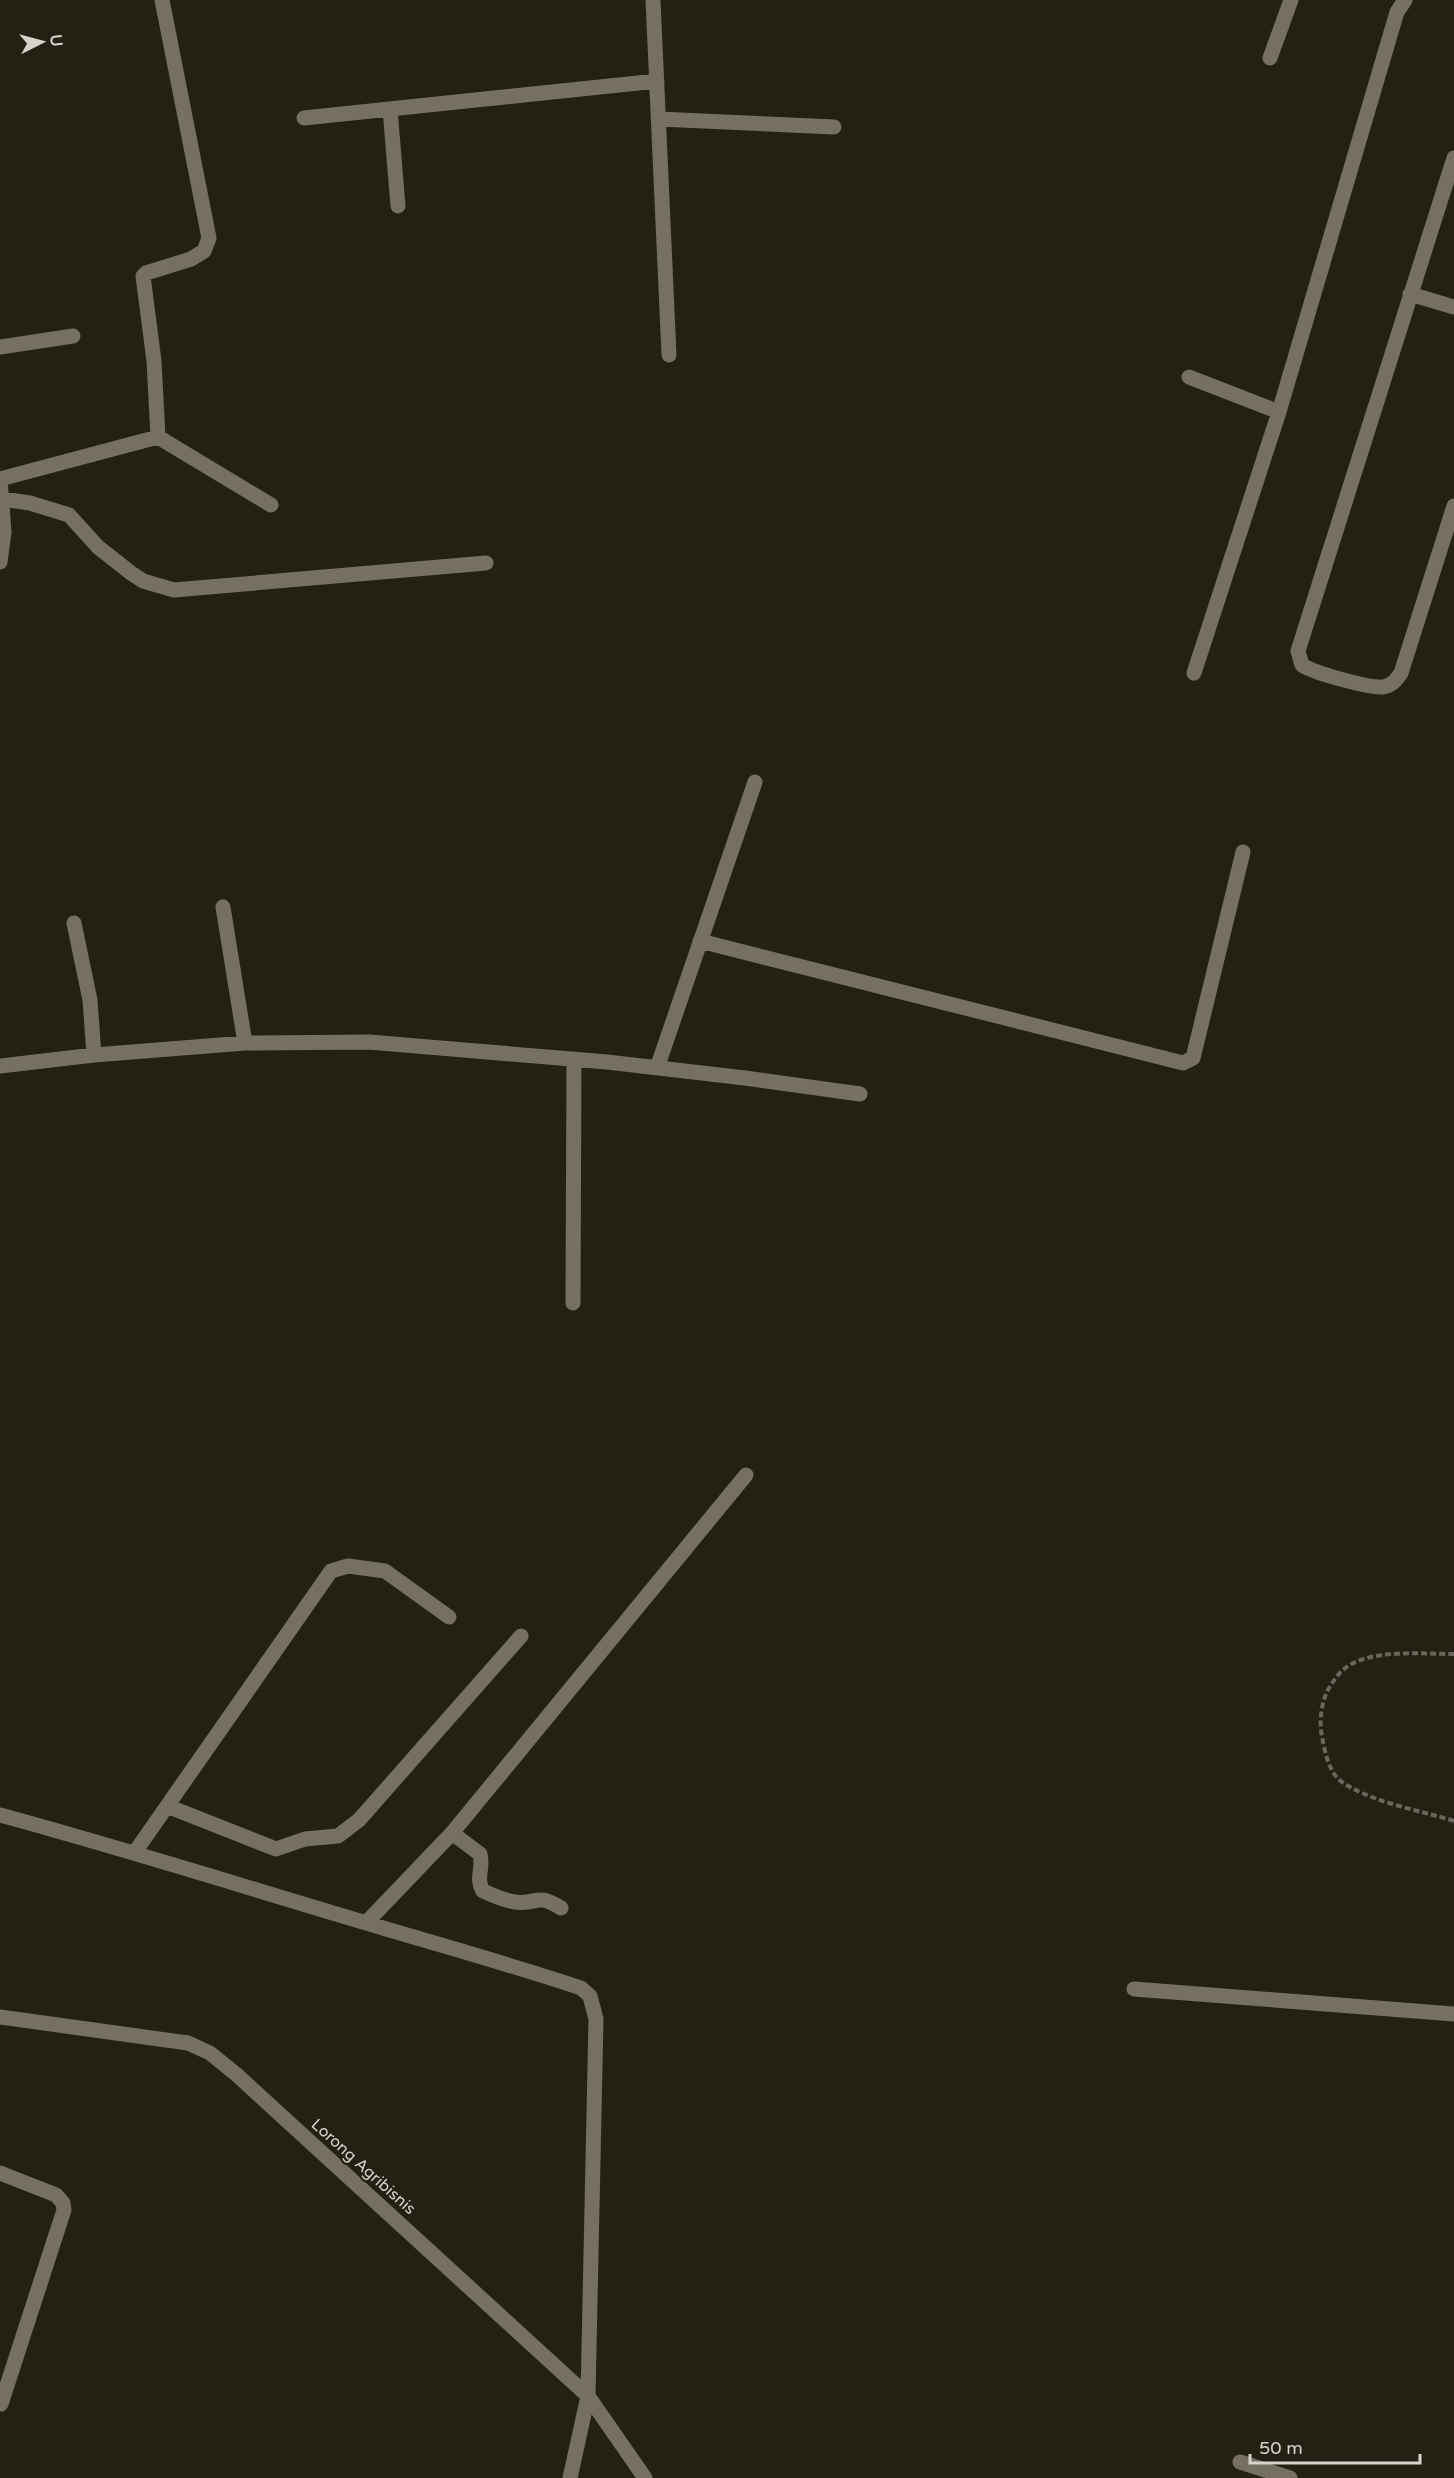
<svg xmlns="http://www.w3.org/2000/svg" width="1454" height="2478" viewBox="0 0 1454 2478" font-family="'Varela Round',sans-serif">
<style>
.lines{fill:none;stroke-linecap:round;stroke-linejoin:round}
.path{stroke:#6b665c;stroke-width:4;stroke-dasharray:6 3;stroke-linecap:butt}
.minor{stroke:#767062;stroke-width:15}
.labels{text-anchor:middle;stroke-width:4.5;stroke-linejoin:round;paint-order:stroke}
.street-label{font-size:16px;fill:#d6d3cb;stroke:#252014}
</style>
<rect width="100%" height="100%" fill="#252014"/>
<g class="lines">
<path class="path" d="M1454,1654C1423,1654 1367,1648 1343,1670C1337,1675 1333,1682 1329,1688C1321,1702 1319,1721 1322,1737C1325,1752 1329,1773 1342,1782C1373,1803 1419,1810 1454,1821"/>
<path class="minor" d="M653,0L669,355
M1270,58L1291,0
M390,109L398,206
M304,118L657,81
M659,119L834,127
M1454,158L1298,651L1302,665C1314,673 1368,688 1383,687C1392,686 1396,680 1401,673L1454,506
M1410,294L1454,307
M0,347L73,336
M1189,377L1279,412L1397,12L1405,0
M158,437L154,361L143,276L146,273L191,259L204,251L209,238L162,0
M2,499L30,503L69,515L98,547L131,573L143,581L174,590L486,563
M0,562L4,532L0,479L158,437L271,505
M1194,673L1279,412
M223,907L245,1043
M74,923L90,1000L94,1055
M700,941L1183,1063L1193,1058L1243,852
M0,1066L94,1055L245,1043L369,1042L607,1062L745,1078L860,1094
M657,1068L755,782
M573,1303L574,1059
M167,1806L276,1849L305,1839L338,1836L359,1820L521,1636
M0,1815C122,1848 242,1886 363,1922C436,1944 509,1964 581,1988L590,1996L596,2019L588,2396L645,2478
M452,1833L480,1854C484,1868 475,1878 483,1891C493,1895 505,1901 515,1902C539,1905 535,1892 561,1908
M135,1852L331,1571L348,1566L385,1571L449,1617
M366,1923L452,1833L746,1475
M1134,1989L1454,2014
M0,2017L188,2043L210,2053L237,2075L588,2396L570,2478
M0,2173L56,2195L63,2203L64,2210L1,2404
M1240,2462L1290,2478"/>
</g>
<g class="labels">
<g class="street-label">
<text transform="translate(364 2166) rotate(42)" y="6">Lorong Agribisnis</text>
</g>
</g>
<g transform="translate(42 42) rotate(84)" stroke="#252014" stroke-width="4.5" paint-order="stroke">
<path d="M0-4.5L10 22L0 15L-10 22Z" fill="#d6d3cb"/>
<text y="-9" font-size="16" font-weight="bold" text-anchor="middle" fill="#d6d3cb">U</text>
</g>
<path d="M1250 2454v9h170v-9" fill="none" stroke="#d6d3cb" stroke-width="3"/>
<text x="1259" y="2454" font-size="18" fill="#d6d3cb" stroke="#252014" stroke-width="4.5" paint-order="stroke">50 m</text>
</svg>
